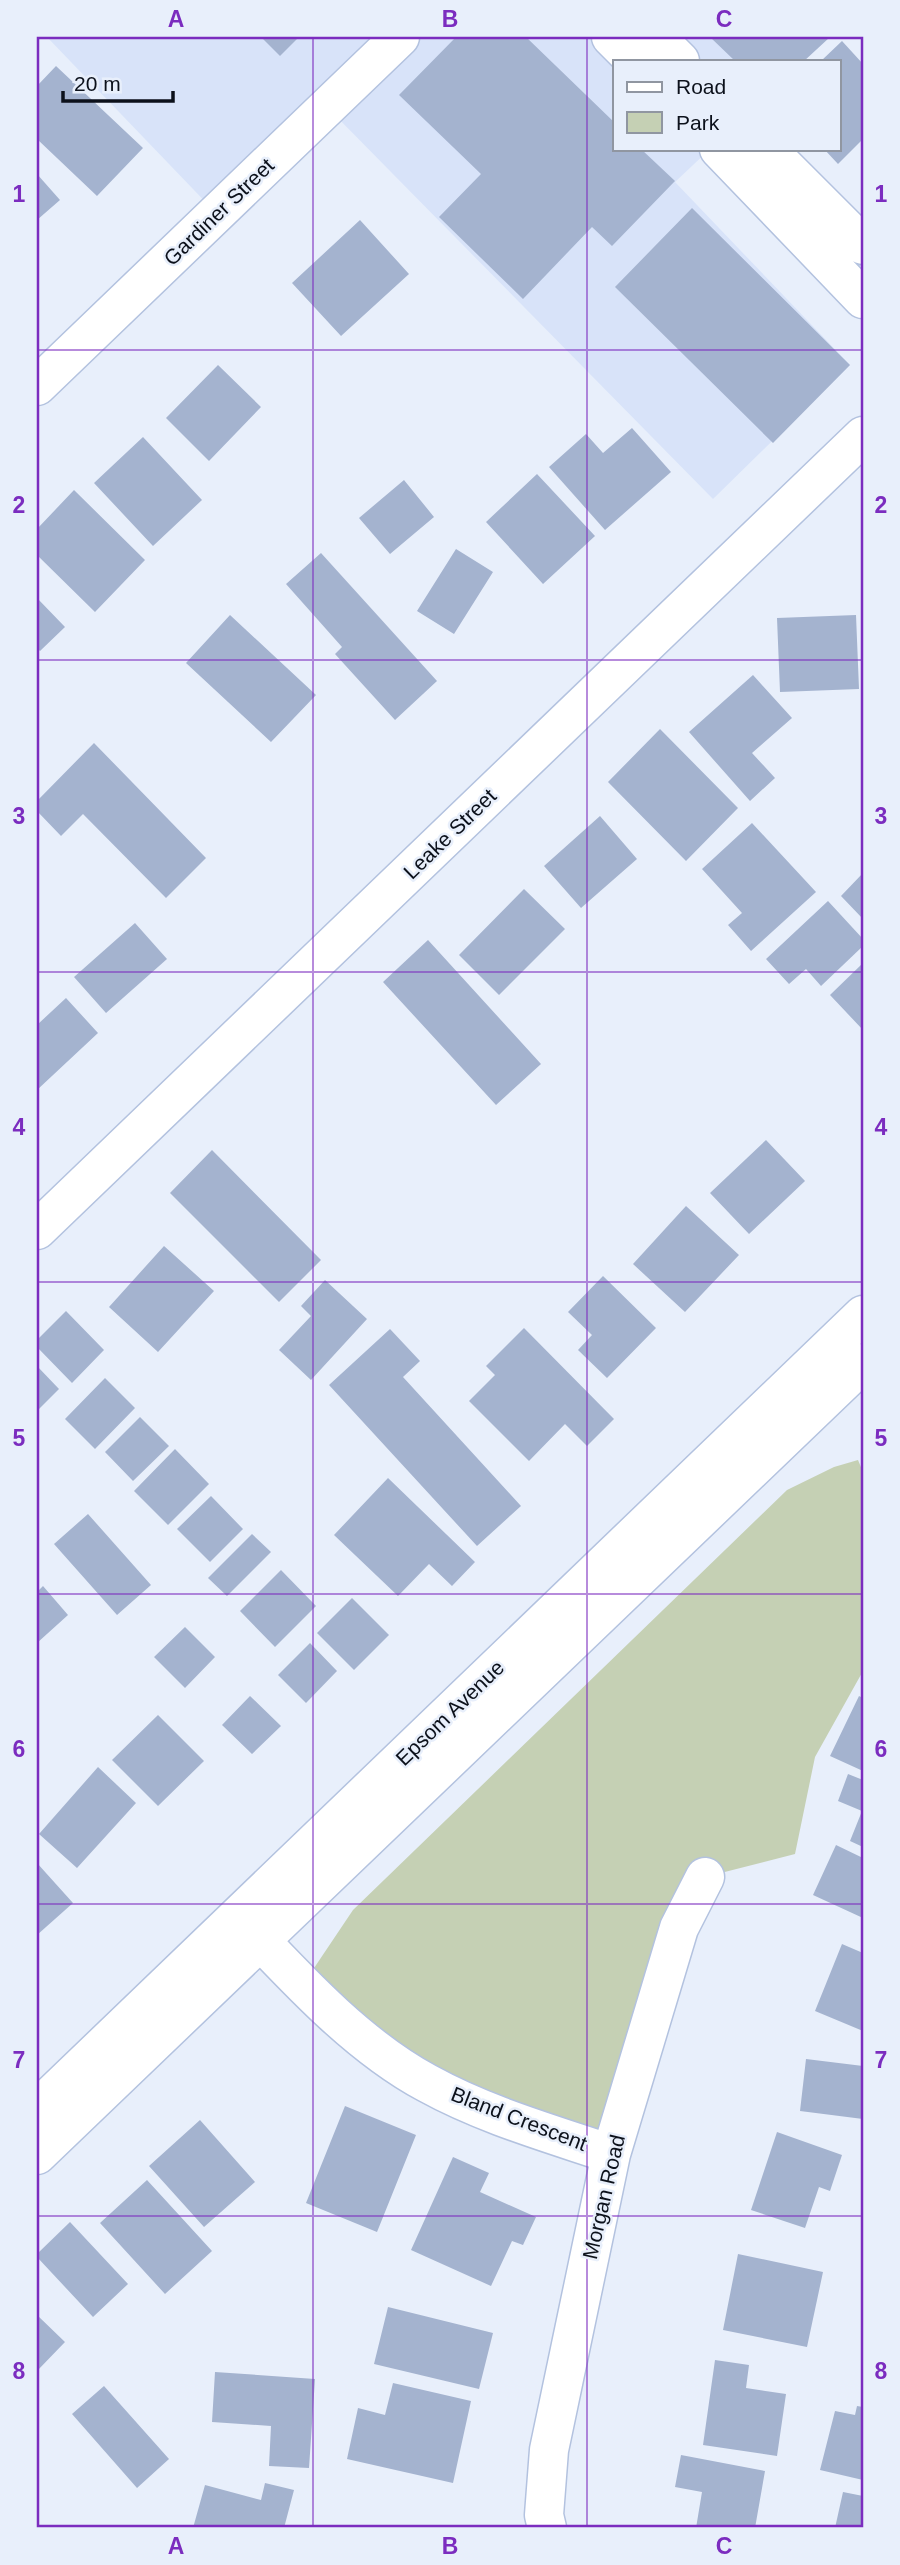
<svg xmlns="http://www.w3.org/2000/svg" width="900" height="2565" viewBox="0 0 900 2565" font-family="Arial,sans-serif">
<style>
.built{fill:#d8e3f9}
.green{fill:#c5d0b4}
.building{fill:#a4b3cf}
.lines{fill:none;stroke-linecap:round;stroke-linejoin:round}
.minor-casing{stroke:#b3c2df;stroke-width:41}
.tertiary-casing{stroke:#b3c2df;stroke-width:41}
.minor{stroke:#fff;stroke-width:38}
.tertiary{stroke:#fff;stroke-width:38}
.grid{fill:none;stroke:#7b2cbf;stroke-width:2;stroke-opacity:0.55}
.labels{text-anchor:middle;stroke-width:5;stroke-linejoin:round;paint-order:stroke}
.street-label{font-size:21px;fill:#0c111b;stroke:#e8effb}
.neatline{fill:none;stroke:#7b2cbf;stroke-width:2.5}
.grid-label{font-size:23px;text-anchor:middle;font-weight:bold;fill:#7b2cbf}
</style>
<rect width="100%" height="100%" fill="#e8effb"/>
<path class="built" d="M47,37H830L804,61H615V149H710L675,182L850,365L713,499L328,108L217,214Z"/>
<path class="green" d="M858,1460L863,1472V1671L815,1757L795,1854L705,1877L611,2154L490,2113L304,1983L353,1910L787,1490L834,1467Z"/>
<path class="building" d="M261,37H299L280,56Z
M456,37H526L615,123V149H641L675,181L612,246L592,227L523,299L439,217L481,174L399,95Z
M710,37H830L804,61H735Z
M842,41L863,64V139L838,164L824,149H839V61H821Z
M56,66L143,148L97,196L37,139V86Z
M37,174L60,200L37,220Z
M692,208L850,365L773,443L615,287Z
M360,220L409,274L341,336L292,283Z
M218,365L261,407L209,461L166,418Z
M632,428L671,472L605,530L549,467L586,434L603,453Z
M143,437L202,500L153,546L94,483Z
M537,474L595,536L543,584L486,522Z
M404,480L434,517L390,554L359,518Z
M74,490L145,560L95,612L37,555V529Z
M456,549L493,572L454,634L417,611Z
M321,553L437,681L395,720L335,654L342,647L286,584Z
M37,598L65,627L40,651L37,648Z
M230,615L316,695L271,742L186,663Z
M856,615L859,689L780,692L777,618Z
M753,675L792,718L752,753L775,778L750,801L689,732Z
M660,729L738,808L686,861L608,782Z
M94,743L206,858L166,898L83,814L61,836L37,811V801Z
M600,816L637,859L581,908L544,866Z
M752,823L816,892L751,951L728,925L742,913L702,869Z
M863,873V919L841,896Z
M524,889L565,929L499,995L459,955Z
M828,901L863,939V946L821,986L806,969L789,984L766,959Z
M135,923L167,959L106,1013L74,977Z
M428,940L541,1064L496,1105L383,982Z
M863,963V1030L830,995Z
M66,998L98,1033L37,1090V1025Z
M766,1140L805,1181L749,1234L710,1193Z
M212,1150L321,1260L279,1302L170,1193Z
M686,1206L739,1255L685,1312L633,1264Z
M164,1246L214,1291L158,1352L109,1307Z
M603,1276L656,1328L607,1378L578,1350L592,1335L568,1312Z
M325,1280L367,1319L311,1380L279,1350L311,1316L301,1306Z
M66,1311L104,1350L72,1383L37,1347V1340Z
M524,1328L614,1419L587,1446L565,1424L529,1461L469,1401L495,1375L486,1366Z
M390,1329L420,1361L403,1377L521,1506L477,1546L329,1385Z
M37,1366L59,1389L37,1411Z
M105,1378L135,1408L95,1449L65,1419Z
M140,1417L169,1446L133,1481L105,1452Z
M175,1449L209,1484L168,1525L134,1491Z
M388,1478L475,1562L452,1586L429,1564L398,1596L334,1535Z
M211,1496L243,1529L210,1562L177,1529Z
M88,1514L151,1585L117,1615L54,1544Z
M252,1534L271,1552L227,1596L208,1578Z
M281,1570L316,1606L275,1647L240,1611Z
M43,1586L68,1615L37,1643V1592Z
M352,1598L389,1635L354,1670L317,1633Z
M185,1627L215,1657L185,1688L154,1657Z
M310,1643L337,1671L306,1703L278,1675Z
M250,1696L281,1726L252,1754L222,1725Z
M859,1696L863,1698V1771L830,1756Z
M158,1715L204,1761L158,1806L112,1760Z
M98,1767L136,1803L77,1868L39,1834Z
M848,1774L863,1780V1847L850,1841L862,1811L838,1801Z
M836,1845L863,1858V1918L813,1895Z
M37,1863L73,1903L37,1935Z
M842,1944L863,1953V2031L815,2011Z
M806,2059L863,2066V2119L800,2111Z
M345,2106L416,2135L377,2232L306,2203Z
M200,2120L255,2182L204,2227L149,2166Z
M777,2132L842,2155L830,2191L819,2187L805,2228L751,2210Z
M453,2157L489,2173L480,2192L536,2217L523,2245L512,2241L491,2286L411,2250Z
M147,2180L212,2251L165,2294L100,2223Z
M70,2222L128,2284L93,2317L37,2257V2254Z
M738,2254L823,2272L807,2347L723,2330Z
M388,2307L493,2333L479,2389L374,2364Z
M37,2315L65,2342L37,2371Z
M715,2360L749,2365L746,2388L786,2394L777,2456L703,2445Z
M215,2372L315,2379L309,2468L269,2466L271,2426L212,2422Z
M393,2383L471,2401L453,2483L347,2459L358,2408L385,2415Z
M104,2386L169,2459L137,2488L72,2414Z
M857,2406L863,2407V2480L820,2470L835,2411L855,2415Z
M681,2455L765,2471L755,2528H696L702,2492L675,2487Z
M265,2483L294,2490L284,2528H193L205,2485L261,2500Z
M843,2492L863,2496V2528H835Z"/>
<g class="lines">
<defs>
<path id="minor" d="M37,386L400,37
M37,1230L863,436
M238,1917C293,1975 356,2045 427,2083C485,2115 549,2133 611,2154
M547,2528L544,2515L549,2450L611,2154L679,1928L705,1877"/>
<path id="tertiary" d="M611,37L635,61
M656,37L680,61
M719,149L863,299
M767,149L863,245
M37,2109L863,1315
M37,2155L863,1363"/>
</defs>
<use href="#minor" class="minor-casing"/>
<use href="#tertiary" class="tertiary-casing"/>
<use href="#minor" class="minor"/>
<use href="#tertiary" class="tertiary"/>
</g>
<path class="grid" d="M313,37V2528M587,37V2528M37,350H863M37,660H863M37,972H863M37,1282H863M37,1594H863M37,1904H863M37,2216H863"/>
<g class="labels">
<g class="street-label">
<text transform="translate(219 212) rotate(-44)" y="7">Gardiner Street</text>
<text transform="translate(450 834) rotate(-44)" y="7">Leake Street</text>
<text transform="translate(450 1713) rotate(-44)" y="7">Epsom Avenue</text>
<text transform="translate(519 2119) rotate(21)" y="7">Bland Crescent</text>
<text transform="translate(604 2197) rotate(-77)" y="7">Morgan Road</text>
</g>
</g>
<rect width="900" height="2565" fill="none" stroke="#e8effb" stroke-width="77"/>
<rect x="613" y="60" width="228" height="91" fill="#e8effb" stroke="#9096a1" stroke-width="2"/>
<rect x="627" y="82" width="35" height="10" fill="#ffffff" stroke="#9096a1" stroke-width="2"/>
<text x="676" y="94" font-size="21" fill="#0c111b">Road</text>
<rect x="627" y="112" width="35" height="21" fill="#c5d0b4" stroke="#9096a1" stroke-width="2"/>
<text x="676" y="130" font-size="21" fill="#0c111b">Park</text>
<path d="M63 91v10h110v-10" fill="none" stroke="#0c111b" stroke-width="3.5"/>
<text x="74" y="91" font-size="21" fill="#0c111b" stroke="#e8effb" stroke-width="5" paint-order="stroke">20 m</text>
<rect x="38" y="38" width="824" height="2488" class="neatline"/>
<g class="grid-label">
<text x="176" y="27">A</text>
<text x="450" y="27">B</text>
<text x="724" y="27">C</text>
<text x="19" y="202">1</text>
<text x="881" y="202">1</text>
<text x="19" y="513">2</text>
<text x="881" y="513">2</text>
<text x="19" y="824">3</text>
<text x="881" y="824">3</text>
<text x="19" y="1135">4</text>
<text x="881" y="1135">4</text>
<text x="19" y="1446">5</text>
<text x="881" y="1446">5</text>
<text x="19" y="1757">6</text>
<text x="881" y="1757">6</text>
<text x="19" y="2068">7</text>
<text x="881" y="2068">7</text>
<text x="19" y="2379">8</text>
<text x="881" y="2379">8</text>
<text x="176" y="2554">A</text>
<text x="450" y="2554">B</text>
<text x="724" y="2554">C</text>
</g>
</svg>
